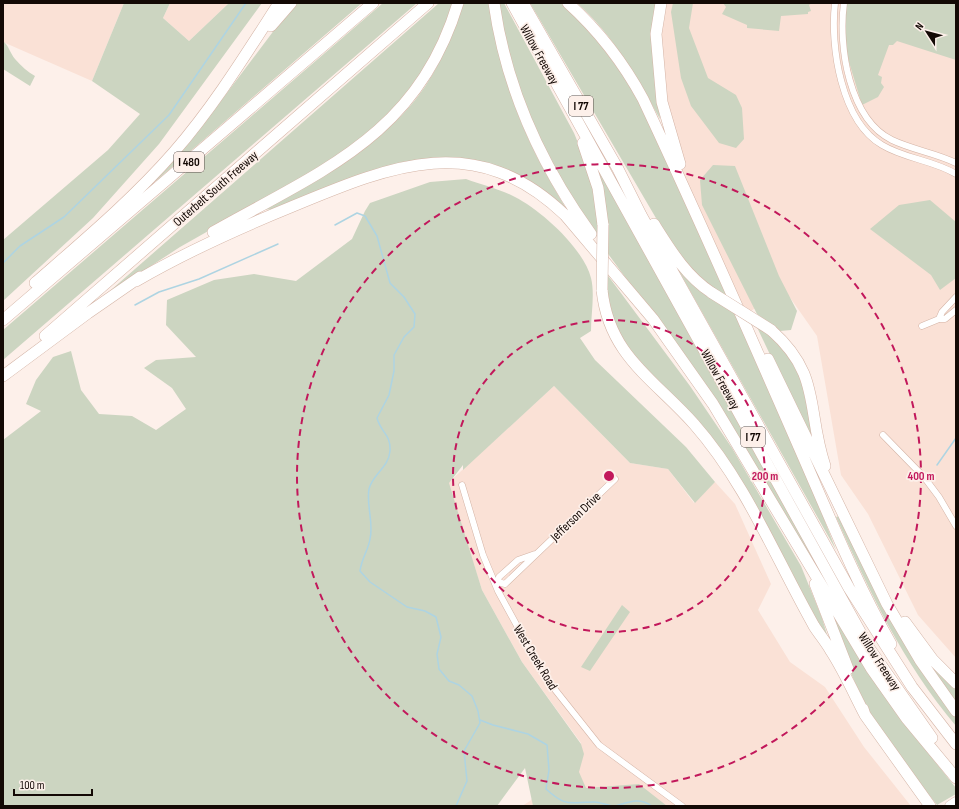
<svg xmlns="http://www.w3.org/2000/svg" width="959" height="809" viewBox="0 0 959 809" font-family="'Sofia Sans Condensed',sans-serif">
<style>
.built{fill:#fae1d6}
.green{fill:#ccd5c1}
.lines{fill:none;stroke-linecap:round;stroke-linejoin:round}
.stream{stroke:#aed4e2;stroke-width:1.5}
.street-casing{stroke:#d4b4a6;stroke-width:7}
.primary-casing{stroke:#d4b4a6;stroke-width:11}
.highway-casing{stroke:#d4b4a6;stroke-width:12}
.street{stroke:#fff;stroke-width:6}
.primary{stroke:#fff;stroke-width:10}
.highway{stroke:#fff;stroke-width:11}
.highway-bridge-casing{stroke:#d4b4a6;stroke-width:12;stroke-linecap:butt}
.highway-bridge{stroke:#fff;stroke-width:11}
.ring{fill:none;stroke:#c2185b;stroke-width:2;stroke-dasharray:7 5}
.labels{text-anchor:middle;stroke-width:3.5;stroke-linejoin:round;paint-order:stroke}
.shield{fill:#fdf0ea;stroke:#594e4a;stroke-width:1}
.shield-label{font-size:12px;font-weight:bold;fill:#130905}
.street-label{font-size:13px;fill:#130905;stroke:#fdf0ea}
.centre{fill:#c2185b;stroke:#fdf0ea;stroke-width:2}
.ring-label{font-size:12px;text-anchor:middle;font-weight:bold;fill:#c2185b;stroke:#fdf0ea;stroke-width:3.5;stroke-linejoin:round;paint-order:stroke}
</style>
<rect width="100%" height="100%" fill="#fdf0ea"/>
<path class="built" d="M3,3H124L92,81L3,42Z
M170,3H229L189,41L163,18Z
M661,3L956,4V658L918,615L868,514L841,475L817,336L784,289L742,317L690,198L662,102Z
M554,386L630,463L668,469L694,503L715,482L735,504L771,584L758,610L790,662L825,687L864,747L911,806H522L530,801L581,743L522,662L482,590L448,483Z"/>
<path class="green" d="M124,3H170L163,18L189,41L229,3H262L159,144L93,218L3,301V240L108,150L140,114L92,81Z
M297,3H362L156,181L154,180L199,130L281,21Z
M383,3H417L3,360V330Z
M439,3H455L437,49L409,95L351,150L180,247L122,285L111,290Z
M462,3H490C497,33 502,66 511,95C525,137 546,176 569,213L530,183L432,159L402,162L377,170L274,209L260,210C329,172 405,135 440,60C448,41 455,22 462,3Z
M497,3H504L574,133L583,155L599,206L598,238L551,168L516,84Z
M530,3H561L570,10L586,25L633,89L729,299L712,289L677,254Z
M577,3H657L654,63L660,119C637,77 613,35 577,3Z
M673,3H693L689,28L708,78L736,95L742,108L744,139L736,148L719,143L691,106L681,78L671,12Z
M723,3H812L809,5L811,11L808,12V14L781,16L779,31L747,28V25L722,14L726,7Z
M846,3H956V60L897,41L893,45H889L878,75L882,77L881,83L884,87L878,97L862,105L849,62L844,37Z
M3,41C9,46 10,53 15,59C21,66 28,72 35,76L30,86L3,69Z
M713,165L735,166L779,276L797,311L791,330L780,331L757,314L702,205L700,180Z
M597,166L698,346L845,616L723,411L606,251Z
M466,179C482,185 500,189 515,197C541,210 584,249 591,278C595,294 591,314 591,331L580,338L595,360L686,447L715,482L695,503L668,469L630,463L554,386L463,470V465L449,483L482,590L522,662L581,744L584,754L579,772L586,788L639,784L667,806H533L525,768L497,806H3V440L41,411L26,404L36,380L53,357L71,351L81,390L99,414L132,416L156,430L186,409L172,388L144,368L156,360L196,357L166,325L167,300L214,280L254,274L296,281L352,239L365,211L370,203L430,182Z
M930,200L956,222V278L940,290L931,275L870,229L899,205Z
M671,257L734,311L816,498L836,550Z
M606,273L690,386L732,448L801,566L822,618L828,638L826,641L737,476L641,367L616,332L607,302Z
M755,323L774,338L800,370L815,449Z
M839,516L956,715V726C903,663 869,591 836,517Z
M826,603L898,715L956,788V794L937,805C916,778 892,751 875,721C853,685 839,643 826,603Z
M622,605L630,612L590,671L581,667Z
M918,645L956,686V704L927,664Z"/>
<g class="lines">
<path class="stream" d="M335,225L357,213L365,216L377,236L390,283L404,297L415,314L414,327L404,337L394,355V371L389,395L377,418C381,433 391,434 390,451C389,467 372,475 369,489C366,505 374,523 370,539C368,551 362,557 360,571L370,582L407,607L425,611L436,617L441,637L437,654L439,669L449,681L459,685L472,696L478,711L480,723L464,751L467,781L456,806
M3,263L20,246L64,217L169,115L246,3
M135,305L159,292L199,279L278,244
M937,465L956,438
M480,720L493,725L528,734L547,745L549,770L546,789C567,808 569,802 594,802C600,802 606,805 613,806
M615,806C629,802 639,797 652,806"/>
<defs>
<path id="street" d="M835,3C830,46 841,121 882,145C905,159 933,160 956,174
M844,3C838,46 849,119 892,140C913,150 936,153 956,163
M939,319L942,312L956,297
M922,326L939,319H945L956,310
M883,435L924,477L939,497L956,526
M462,485L483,555L498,591L545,677L599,745L682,806
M498,582L505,584L615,479
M496,585L498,582L499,577L518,560L535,554"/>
<path id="primary" d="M950,806L956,802"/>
<path id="highway" d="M494,3C506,88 541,165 591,234
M512,3L869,648L932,738
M523,3L618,169L641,215L849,588L912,687L956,744
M568,3C599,31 623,62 643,99C697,214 748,330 799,447C828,513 855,581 891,644
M661,3L656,34L662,102L680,164
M271,26L291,3
M583,143L598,188L603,225
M654,224C671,251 686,276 712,293
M213,232C323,170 418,135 458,3
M136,281C186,252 237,229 291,207C390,166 475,129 565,215L653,319L713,404L871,668L907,719L956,778
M35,283C83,241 132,200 174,152C214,106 246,54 279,3
M602,290C609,356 654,379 694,424C746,483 775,557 814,626C819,634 826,642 831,651C844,671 854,694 865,715
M3,320L373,3
M771,330C822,375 806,409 825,466
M45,336L428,3
M768,359L887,604L920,660L956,711
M3,376L88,313L140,277
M815,584L848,669
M905,622L933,660L956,683
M863,709L865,715L930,806"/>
</defs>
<use href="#street" class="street-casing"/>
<use href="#primary" class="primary-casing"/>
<use href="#highway" class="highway-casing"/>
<use href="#street" class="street"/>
<use href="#primary" class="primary"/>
<use href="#highway" class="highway"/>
<defs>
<path id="highway-bridge" d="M602,290L603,225
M712,293L771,330"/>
</defs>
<use href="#highway-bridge" class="highway-bridge-casing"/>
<use href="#highway-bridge" class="highway-bridge"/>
</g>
<g class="ring">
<circle cx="609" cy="476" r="156"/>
<circle cx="609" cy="476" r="312"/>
</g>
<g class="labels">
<g class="shield">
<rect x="569" y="96" width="24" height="20" rx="3"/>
<rect x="174" y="152" width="30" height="20" rx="3"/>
<rect x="741" y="427" width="24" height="20" rx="3"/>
</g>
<g class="shield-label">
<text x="581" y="110">I 77</text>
<text x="189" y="166">I 480</text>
<text x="753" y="441">I 77</text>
</g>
<g class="street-label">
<text transform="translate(540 54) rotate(61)" y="5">Willow Freeway</text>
<text transform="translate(215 188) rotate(-41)" y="5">Outerbelt South Freeway</text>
<text transform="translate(721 379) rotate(61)" y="5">Willow Freeway</text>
<text transform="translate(575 516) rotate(-44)" y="5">Jefferson Drive</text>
<text transform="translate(536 657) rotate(59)" y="5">West Creek Road</text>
<text transform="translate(880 661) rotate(57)" y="5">Willow Freeway</text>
</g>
</g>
<circle cx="609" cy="476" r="6" class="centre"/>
<g class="ring-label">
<text x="765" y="480">200 m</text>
<text x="921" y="480">400 m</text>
</g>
<rect width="959" height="809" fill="none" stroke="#130905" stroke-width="8"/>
<g transform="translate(927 32) rotate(306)" stroke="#fdf0ea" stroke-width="3" paint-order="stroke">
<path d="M0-3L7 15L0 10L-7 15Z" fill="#130905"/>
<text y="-6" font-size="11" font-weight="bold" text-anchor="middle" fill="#130905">N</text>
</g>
<path d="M14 789v6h78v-6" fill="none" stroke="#130905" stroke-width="2"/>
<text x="20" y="789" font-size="12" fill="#130905" stroke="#fdf0ea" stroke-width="3" paint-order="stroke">100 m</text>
</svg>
